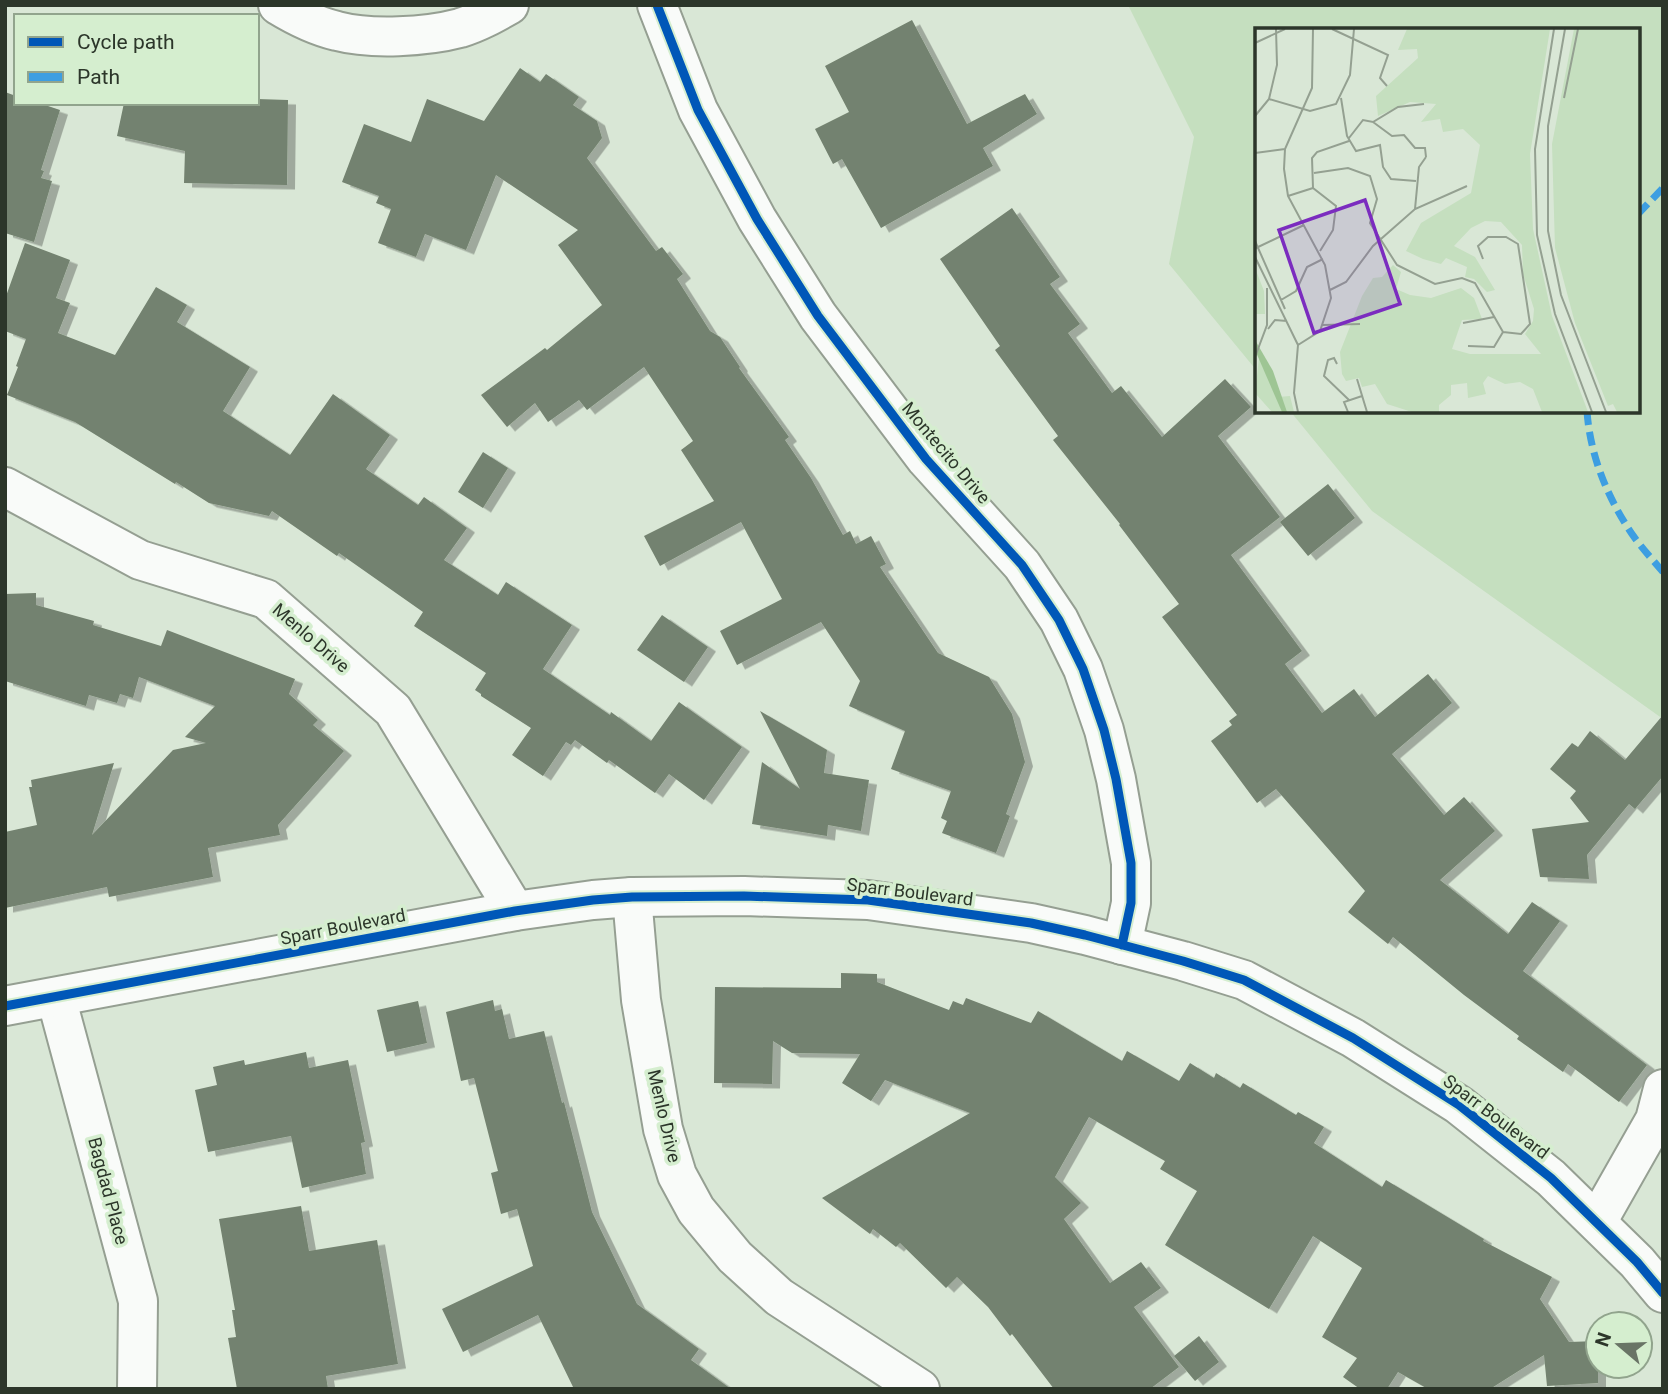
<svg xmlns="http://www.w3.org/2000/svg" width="1668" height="1394" viewBox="0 0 1668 1394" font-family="Roboto,sans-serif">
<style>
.green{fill:#c5dfbf}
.building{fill:#73826f;filter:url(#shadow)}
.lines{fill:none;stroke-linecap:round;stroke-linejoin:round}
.minor-casing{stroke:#959f92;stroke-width:42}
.tertiary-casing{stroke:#959f92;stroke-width:42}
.minor{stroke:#f9fbf9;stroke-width:38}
.tertiary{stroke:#f9fbf9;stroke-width:38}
.quiet{stroke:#3d9ee1;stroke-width:7;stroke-dasharray:14 7;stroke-linecap:butt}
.cycleway-casing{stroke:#d5eecf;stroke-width:13}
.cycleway{stroke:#0057b8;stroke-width:9}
.labels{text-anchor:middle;stroke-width:7;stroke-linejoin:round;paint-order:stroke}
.street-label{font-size:18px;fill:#2c362a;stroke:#d5eecf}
.inset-road{fill:none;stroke:#94a091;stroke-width:2}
.view{fill:#7b2cbf;fill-opacity:0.15;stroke:#7b2cbf;stroke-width:3.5}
.inset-edge{fill:none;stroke:#2c362a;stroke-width:3.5}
</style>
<defs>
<filter id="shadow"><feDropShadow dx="8" dy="4.5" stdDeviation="0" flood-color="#0004"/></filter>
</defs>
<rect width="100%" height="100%" fill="#d9e7d6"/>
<path class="green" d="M1128,5H1663V719L1372,511L1290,411H1638V30H1257V371L1169,264L1194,137Z"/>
<path class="building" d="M912,20L967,124L1025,94L1037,114L983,148L993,166L881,228L842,159L833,164L815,129L849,112L825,66Z
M520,68L540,82L546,74L579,97L573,105L597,121L602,138L587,158L656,251L662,247L683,274L677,279L710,331L720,337L740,367L739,368L789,437L785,440L811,478L843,535L850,531L856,544L871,536L886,564L880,567L938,653L989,677L1012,714L1025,762L1006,814L1010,816L996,853L942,833L947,821L941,818L951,791L891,769L905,731L849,706L860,681L821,622L737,665L720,631L782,599L741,522L660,566L644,536L714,501L681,450L693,441L644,367L587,410L579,400L548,422L535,403L507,427L481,395L545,348L547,350L602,305L558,245L578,230L496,175L466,250L425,234L416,257L378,243L391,209L376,203L379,196L342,182L364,124L411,142L427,99L484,121Z
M5,92L16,96V103H39L60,110L41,170L44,171L41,178L52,181L34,242L5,233Z
M257,99L288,100L287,185L184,183L185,151L117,136L124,103H257Z
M1012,208L1060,277L1050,284L1080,324L1068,333L1112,393L1121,386L1162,437L1225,379L1251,407L1218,436L1280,517L1231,555L1302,651L1285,664L1322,713L1354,689L1375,717L1428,674L1452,703L1392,754L1444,815L1464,797L1495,831L1440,880L1508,934L1532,902L1560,921L1523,971L1647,1065L1619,1102L1568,1064L1563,1072L1517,1039L1519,1036L1464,995L1393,937L1388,944L1348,912L1365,891L1276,789L1257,803L1211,741L1232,725L1229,721L1237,715L1162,617L1179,604L1119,525L1120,524L1053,440L1058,436L995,350L1000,346L940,259Z
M25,243L70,260L56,298L70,303L58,333L115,355L156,287L187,305L177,322L250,367L223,411L290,455L333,394L390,435L366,469L418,505L424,497L467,528L444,560L498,595L506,582L572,625L543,669L610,715L611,712L651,741L679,702L742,747L704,800L669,774L655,793L609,760L607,763L575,740L571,745L566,742L543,776L512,755L531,728L481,696V694L475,690L486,673L414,626L423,612L339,553L337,556L272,511L269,516L209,503L176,482L175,484L75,422L7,395L18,367L16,366L26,339L5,331V299Z
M483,452L508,468L483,508L458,492Z
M1328,484L1355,518L1308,556L1280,522Z
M36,593V605L94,621L93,625L161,646L167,630L295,679L289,694L318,720L313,725L344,751L278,825L280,835L208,848L213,877L109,897L107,887L5,908V832L37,825L29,787H32L31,780L114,763L92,835L173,750L206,743L185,737L215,706L139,677L133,698L120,694L117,703L89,695L86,706L5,681V594Z
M662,615L708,647L684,682L637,650Z
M760,711L827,750L824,773L869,780L861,831L828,825L827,836L752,824L762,762L800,789Z
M1663,715V776L1635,809L1629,804L1587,855L1589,879L1540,877L1532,829L1589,822L1570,798L1576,791L1550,769L1572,743L1578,747L1590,731L1625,760Z
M841,973L877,974V982L949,1010L953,1001L963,1005L966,998L1031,1023L1038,1011L1122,1061L1127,1051L1179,1081L1190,1063L1214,1078L1216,1073L1240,1088L1243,1083L1296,1115L1298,1112L1324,1127L1314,1143L1382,1187L1386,1180L1484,1239L1483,1241L1552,1277L1540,1299L1569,1342L1598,1341V1383L1547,1386L1544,1355L1490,1389H1428L1398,1372L1387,1389H1360L1343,1377L1357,1358L1322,1337L1362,1268L1313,1236L1269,1309L1165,1245L1197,1191L1160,1169L1165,1161L1089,1117L1055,1177L1081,1203L1064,1219L1110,1283L1141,1262L1161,1288L1134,1307L1179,1367L1150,1389H1054L1012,1334L1010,1336L988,1307L957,1277L946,1288L900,1243L896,1247L873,1229L870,1234L822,1198L970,1113L885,1080L871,1101L842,1083L860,1054L792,1053L773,1041L772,1084L714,1083L715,987L841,988Z
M493,1000L495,1011L502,1009L509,1039L544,1031L562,1103L564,1102L592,1212L637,1304L699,1349L691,1360L731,1389H574L538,1315L463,1352L442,1309L533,1266L517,1209L501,1214L491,1173L498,1171L474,1078L461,1081L446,1012Z
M418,1001L427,1043L387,1052L377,1010Z
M306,1052L309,1068L348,1060L365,1142L361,1143L366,1174L302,1188L291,1136L208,1152L195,1090L217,1085L213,1067L244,1060L245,1065Z
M301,1206L309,1251L377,1240L398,1364L326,1376L328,1389H237L228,1338L236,1337L232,1310H235L219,1219Z
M1199,1336L1219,1362L1195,1381L1174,1356Z"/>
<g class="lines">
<defs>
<path id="minor" d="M278,5C296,16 316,26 337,31C371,40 426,37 460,28C477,23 493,14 509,5
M657,5L698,110L757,219L818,316L926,459L1022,565L1059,620L1083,669L1104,730L1116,779L1131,863V903L1122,945
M5,487L140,560L266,599L393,710L515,911
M632,897L641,1000L663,1129L677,1175L696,1210L735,1257L779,1297L920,1389
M56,997L138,1301L137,1389
M1597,1222L1655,1120L1663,1089"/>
<path id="tertiary" d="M5,1006L515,911L593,900L632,897L744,896L868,900L1031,923L1085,935L1183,961L1244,980L1353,1038L1459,1105L1551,1178L1637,1262L1663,1293"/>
</defs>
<use href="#minor" class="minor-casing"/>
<use href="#tertiary" class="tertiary-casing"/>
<use href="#minor" class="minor"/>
<use href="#tertiary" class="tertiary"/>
<path class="quiet" d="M1638,214L1663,188
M1587,411C1590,455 1607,497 1632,534C1641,547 1652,559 1663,572"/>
<defs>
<path id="cycleway" d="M657,5L698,110L757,219L818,316L926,459L1022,565L1059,620L1083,669L1104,730L1116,779L1131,863V903L1122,945
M5,1006L515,911L593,900L632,897L744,896L868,900L1031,923L1085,935L1183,961L1244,980L1353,1038L1459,1105L1551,1178L1637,1262L1663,1293"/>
</defs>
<use href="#cycleway" class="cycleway-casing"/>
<use href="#cycleway" class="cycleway"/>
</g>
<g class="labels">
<g class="street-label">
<text transform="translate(946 453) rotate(50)" y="6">Montecito Drive</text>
<text transform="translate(311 638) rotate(41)" y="6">Menlo Drive</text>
<text transform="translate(910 892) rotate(7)" y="6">Sparr Boulevard</text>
<text transform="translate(343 927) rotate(-11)" y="6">Sparr Boulevard</text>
<text transform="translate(664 1116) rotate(77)" y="6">Menlo Drive</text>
<text transform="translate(1496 1117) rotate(37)" y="6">Sparr Boulevard</text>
<text transform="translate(108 1191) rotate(75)" y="6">Bagdad Place</text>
</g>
</g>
<g transform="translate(1255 28)">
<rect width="385" height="385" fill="#d9e7d6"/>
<path d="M152,1H295L275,126L278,201L297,288L333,384H287L278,361L265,354L250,356L233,348L228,355L231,366L213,370L212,355L196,357V367L184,377V384H157L132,376L120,356L107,359L104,350L91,353L87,346L85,324L107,268L118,250L127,249L138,237L146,244L141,261L155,267L176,270L206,260L219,270L227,291L207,292L197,321L215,326H286L270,306L278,293L279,281L268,246L267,217L246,194L230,193L216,200L199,218L220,229L240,262L232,264L219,251L210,249L212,239L191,230L186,236L168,231L151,223L166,195L216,165L225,117L208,101L188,104L185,91L166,94L181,76L155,74L123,88L121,68L163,30L162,21L143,22ZM319,1H385V384H362L358,376L353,378L320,295L300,220L297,116ZM0,240L9,263L10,286H0ZM4,330L23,369L35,368L39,384H17L0,365Z" fill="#c5dfbf"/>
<path d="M0,312L18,343L32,384H27L0,322Z" fill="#9ec594"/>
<path class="inset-road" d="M77,1L133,27L125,50L132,58M299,1L280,121L282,207L300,286L337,384M310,1L293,98V203L306,267L351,384M0,15L30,1M86,70L92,108L101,123L125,117L128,139L136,151L161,153M309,70L323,1M14,71L55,83L81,76L95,47L99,1M0,88L14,71L22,37L21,1M118,94L137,108L149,107L160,120H170L171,129M94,110L108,92L118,94L143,79L169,76M0,125L30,121M59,145L93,140L115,148L122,171L115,195L142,237L180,256L207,250L220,255L248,304M33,168L58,160M160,181L164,139L171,129M0,213L30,281M1,220L49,197M65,223L78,202L81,178L58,160L57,130L62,124L94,113M0,229L43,317L39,365L43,384M228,231L223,218L233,209H251L263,216L275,296L266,306L248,304M75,262L91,254L118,218L160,181L212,158M26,272L41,263L52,239L68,231M208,295L239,289M68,297L105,296M13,301L20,292L32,293M43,317L65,303L76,270L70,237L33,168L29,141L30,121L57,60L58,1M213,318L239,319L248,304M0,329L12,297V260M82,336L79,330L73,332L69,348L94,372M102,351L112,384M93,384L89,374L107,368"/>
<path class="view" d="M110,172L145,276L59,305L24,202Z"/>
<rect width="385" height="385" class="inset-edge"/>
</g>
<rect width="1668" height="1394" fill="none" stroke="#2c362a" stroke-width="14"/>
<rect x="14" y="14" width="245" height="91" fill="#d5eecf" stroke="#91a48d" stroke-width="2"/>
<rect x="28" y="37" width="35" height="10" fill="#0057b8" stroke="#91a48d" stroke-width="2"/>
<text x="77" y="49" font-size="21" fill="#2c362a">Cycle path</text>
<rect x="28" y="72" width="35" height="10" fill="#3d9ee1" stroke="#91a48d" stroke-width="2"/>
<text x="77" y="84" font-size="21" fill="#2c362a">Path</text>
<g transform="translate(1619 1345) rotate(289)"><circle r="33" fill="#d5eecf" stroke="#91a48d" stroke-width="2"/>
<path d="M0-5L12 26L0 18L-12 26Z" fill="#697466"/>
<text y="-10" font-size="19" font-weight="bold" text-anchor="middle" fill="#2c362a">N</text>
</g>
</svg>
